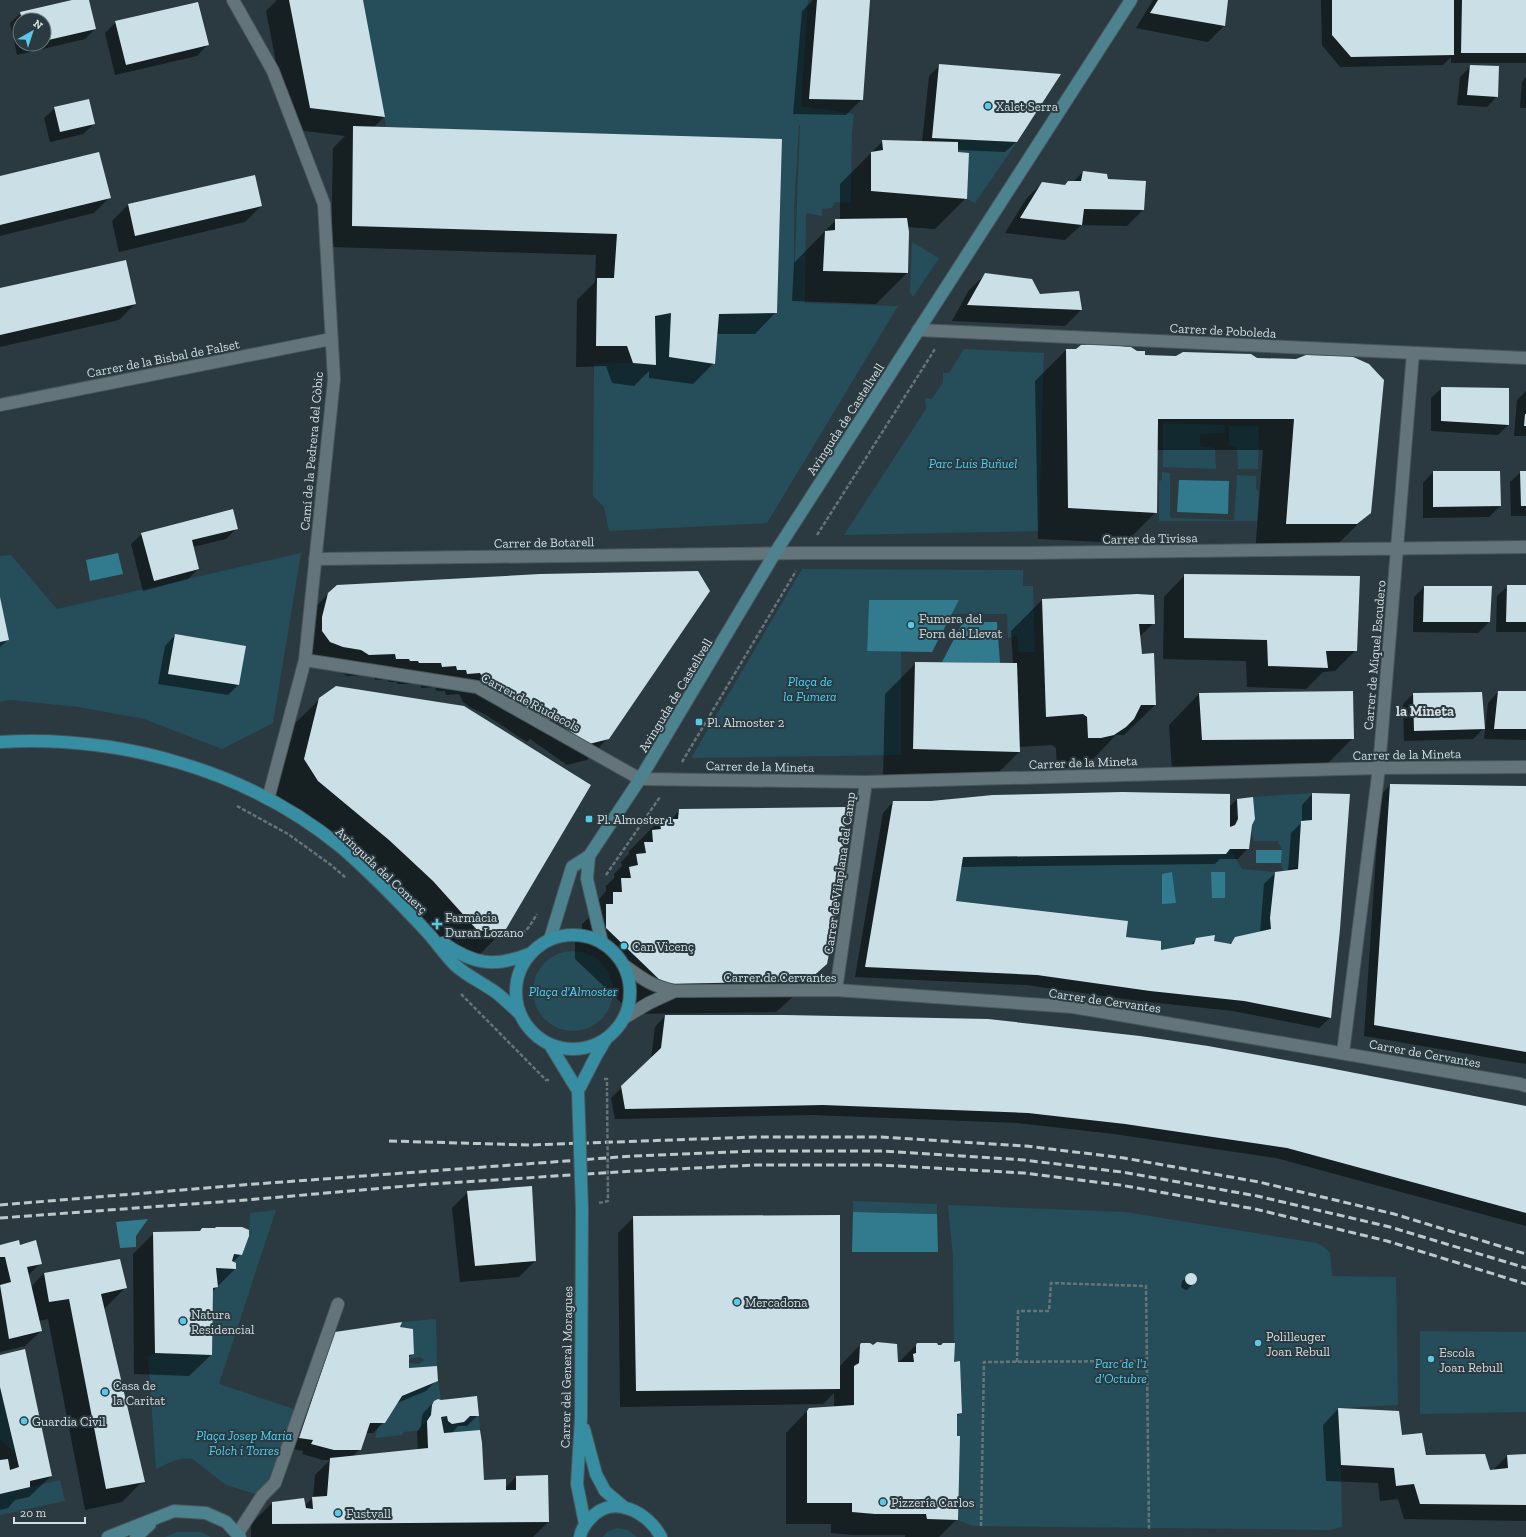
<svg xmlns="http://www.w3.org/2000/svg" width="1526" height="1537" viewBox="0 0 1526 1537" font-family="'Zilla Slab',serif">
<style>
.green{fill:#254e5a;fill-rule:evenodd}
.water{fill:#327a8e}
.shadow{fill:#0007;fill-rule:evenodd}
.building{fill:#cbe0e6}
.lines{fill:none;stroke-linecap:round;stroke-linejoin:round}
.lane-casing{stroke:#48565a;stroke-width:14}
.street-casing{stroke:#48565a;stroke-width:14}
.secondary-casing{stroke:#48565a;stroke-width:14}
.primary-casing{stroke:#48565a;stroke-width:14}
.path{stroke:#667479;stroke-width:2.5;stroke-dasharray:4 2;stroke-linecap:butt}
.lane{stroke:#63757b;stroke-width:12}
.street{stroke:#63757b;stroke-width:12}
.secondary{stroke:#4d828f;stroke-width:12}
.primary{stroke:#378ea3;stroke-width:12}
.rail{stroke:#bdc8cb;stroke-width:3;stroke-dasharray:8 4;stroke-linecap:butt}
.primary-bridge-casing{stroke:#48565a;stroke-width:14;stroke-linecap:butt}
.path-bridge{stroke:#667479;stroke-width:2.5;stroke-dasharray:4 2;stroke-linecap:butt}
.primary-bridge{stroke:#378ea3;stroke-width:12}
.poi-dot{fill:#5bc8e6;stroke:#2a3a40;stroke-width:1.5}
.labels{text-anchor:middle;stroke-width:4;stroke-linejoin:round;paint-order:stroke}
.poi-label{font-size:13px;fill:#d4dee1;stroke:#2a3a40;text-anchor:start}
.street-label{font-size:13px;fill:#d4dee1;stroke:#2a3a40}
.park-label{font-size:13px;font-style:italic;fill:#48d3f7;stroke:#2a3a40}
.neighbourhood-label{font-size:14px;font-weight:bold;fill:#d4dee1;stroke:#2a3a40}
</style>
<rect width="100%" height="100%" fill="#2a3a40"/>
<path class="green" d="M363,0H808L801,106L854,114L852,133L851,203L835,202L832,208L822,209V216L806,213L805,303L898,306L767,523L609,531L604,507L593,496L594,364L633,363L656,365L655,316L671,313L670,357L715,363L719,314L777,313L782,140L386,127ZM799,125H800L794,285V207Z
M960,139L1017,142L975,203L967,199L969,153L958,152Z
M912,242L939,258L913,297L910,292Z
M964,349L1044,353L1039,531L844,535L926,409L925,398L932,399L943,382V373H949Z
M1163,423L1225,425V433L1200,434V446L1215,448L1216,469L1163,467Z
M1229,426H1259L1258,469H1238L1237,447L1229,445Z
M1162,472L1170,473V518L1234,520L1237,475L1256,476V490L1259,491L1257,521H1159V481L1162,480Z
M301,553L273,723L222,749L144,719L79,707L10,700L0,702V556L11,555L57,609Z
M802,569L1023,570V586H1033L1035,652H1018L1017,636L1008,638L1007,614H951L966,588L959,600H869L867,650L901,651V755L691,758Z
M1312,793V820L1301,821L1298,866L1283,871L1281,863L1282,850L1278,841H1254L1251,830L1252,825L1255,819L1253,797Z
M1230,849L1242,869L1275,872L1270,918L1271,929L1236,937L1231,944L1214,941L1161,950V941L1126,937L1128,921L956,901L963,857L1226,854Z
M533 991a40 40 0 1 1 80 0a40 40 0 1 1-80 0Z
M853,1201L937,1204V1214L853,1212Z
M948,1205L1125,1212L1317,1243L1324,1247L1330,1253L1332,1276L1396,1277L1398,1405L1338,1408L1341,1465L1342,1527L1330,1530L973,1526L958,1520L960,1437L957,1436V1414L962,1412L960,1362H954L953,1257Z
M276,1210L219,1384L300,1411L275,1483L262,1496L226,1485L194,1460C183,1455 166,1464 156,1469L148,1357L155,1353L212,1355L213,1288L218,1286L216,1268L236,1269V1263L232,1261L234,1254L242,1255L249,1236L250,1213Z
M436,1319L437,1366L409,1368V1363L419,1364L424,1360L420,1357L412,1358L409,1360V1355L414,1353L413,1329L400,1327L402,1322Z
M1420,1331L1526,1332V1412L1420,1414Z
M438,1381L441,1400L438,1399L434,1401L432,1405L431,1415L427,1422L422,1425V1430L404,1432L402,1435L375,1438L379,1423H385L402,1396Z
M2,1394L15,1453L0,1439V1397Z
M447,1416L452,1424L464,1422L470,1416H479L480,1430L444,1433L441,1417Z
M60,1480L65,1501L0,1515V1494Z
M617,1528L628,1530L637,1537H603L607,1532Z
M178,1532H201L211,1537H165Z"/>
<path class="water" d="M1179,480L1229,481L1228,514L1177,512Z
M118,553L123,574L90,581L86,560Z
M869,600H959L932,652L867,651Z
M963,622H997L1000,663L942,662Z
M1256,850H1282L1281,863H1256Z
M1172,872L1176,903L1162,904V874Z
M1211,872H1225V898H1212Z
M853,1212L937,1214L938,1252H852Z
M148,1219L136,1236V1247L120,1248L116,1222Z"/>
<path class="shadow" d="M76,0H88L95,29L85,39L17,55L10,23L21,13ZM20,20H44V44H20Z
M277,0H362L384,117L374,127L781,140L776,312L755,334H717L714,363L693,384L649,378V371L634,386L612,383L606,366L576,367L577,300L595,282L596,255L331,247L333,148L345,136L289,129L266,11Z
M813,0H869L862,99L846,115L793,114L802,11Z
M1153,0H1227L1224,26L1208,42L1136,28Z
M1321,0H1526V63H1451V57L1443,65L1340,67L1322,45Z
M116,22L207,45L197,56L115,75L105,33Z
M940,65L1016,142L1005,152L957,150L966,198L935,229L907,227V273L876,304L792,301L794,263L836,220H840V184L883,141L922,142L929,76Z
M1471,66L1497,96L1487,107L1457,105L1460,77Z
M1526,77V108H1520L1522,82Z
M55,108L94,124L83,134L50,142L44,118Z
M1083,172L1143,210L1127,226L1081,225L1065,240L1005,233L1026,199L1042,183L1064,186L1073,182Z
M254,176L261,206L245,222L119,252L112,221L128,205Z
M0,177L110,197L94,213L0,236Z
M986,274L1039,295L1078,292L1081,310L1065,326L952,321L969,290Z
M0,289L135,304L119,320L0,347Z
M1066,350L1144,356L1257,359L1370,512L1339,543L1255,554L1263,450H1157L1156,512L1125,543L1038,539L1035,381Z
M1442,388L1508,425L1498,435L1431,431V398Z
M1526,391V436H1514L1517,400Z
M1433,472L1500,506L1489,517L1423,518V483Z
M1521,472H1526V516H1511L1510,482Z
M237,528L226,539L193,547L198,569L188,579L143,591L131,544L142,534Z
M1185,575L1356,650L1335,671L1323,672L1306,689L1247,687L1246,661L1163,659L1164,597Z
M1508,586H1526V632H1496L1497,596Z
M1424,587H1491L1489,622L1478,633L1413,632L1414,597Z
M328,594L608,738L587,760L567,765L530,739L527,742L486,715L470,707L463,702L459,694L446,695L445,691H436L435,687L421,688V684H398L396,682H389L387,679L375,680L374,675L347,676L340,671L302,653L301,639L307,616Z
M0,598L8,640L0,647Z
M1042,600L1154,623L1139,637L1141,655L1155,705L1124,735H1116L1094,758L1082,766L1057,769L1056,748L1052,745L1019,747V752L988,783L883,780L885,694L916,663L1013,664L1011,631Z
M175,635L238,685L228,695L158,684L165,646Z
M1498,692H1526V740L1484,739L1488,703Z
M1199,694L1353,738L1322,769L1172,770L1169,725Z
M1413,694L1484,728L1473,739L1404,741L1403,704Z
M320,699L506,928L474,960L447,961L402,912L358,870L287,812L273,790L288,730Z
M1390,785L1526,786V1064L1364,1036L1380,796Z
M1312,794L1339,929L1330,1018L1319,1028L1233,1011L1139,1001L1026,985L855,977L883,813L893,802L1229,807L1237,799L1251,824L1248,848L1238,859H1220L1215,864L960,867L954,902L1125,938L1160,952L1190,946L1196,939L1229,945L1236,938L1260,932L1264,884L1275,873L1288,872L1291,833L1302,822V805Z
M680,810L827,964L795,995L776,1012L633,1014L575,959V936L582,929V924L591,916L590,910L606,891V886L614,878V874L622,866L621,862L629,854V851L660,820H670Z
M665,1016L1526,1107V1226L1276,1158L1114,1134L1017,1123L812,1115L615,1119L611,1098L651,1059L655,1027Z
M468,1192L535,1261L519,1277L460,1282L452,1208Z
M634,1217L839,1367L861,1344L897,1364L917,1344L953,1363L961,1412L956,1417L957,1519L939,1537H905V1535H853L831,1533V1524H786V1433L809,1409L834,1407V1393L823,1404L620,1407L618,1233Z
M199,1232L241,1254L233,1262L235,1269L212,1292L211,1355L189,1376L134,1374L133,1254L154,1233Z
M0,1245L20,1247L40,1263L28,1276L31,1287L44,1273L125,1288L104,1309L143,1481L122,1502L85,1510L48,1319L39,1321L41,1331L25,1346L0,1352Z
M1191,1274H1194L1197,1279L1196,1281L1187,1290H1185L1181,1287L1182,1281Z
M399,1328L413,1353L408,1358V1369L437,1380L426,1391L395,1404L384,1422L373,1433H366L360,1449L352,1457L418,1451L417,1432L421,1426L422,1417L423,1413L434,1402L478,1415L467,1426H458L452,1433L482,1483L505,1488L516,1477L548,1522L533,1537H251V1524L272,1503L304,1506L313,1498L315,1475L330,1460H323L302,1454L303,1451L289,1448L325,1343L336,1333Z
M0,1356L51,1476L29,1497L15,1500L8,1508L0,1510Z
M1338,1409L1401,1437L1426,1456L1490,1471H1492L1507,1456L1526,1455V1521L1404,1519L1398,1499L1380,1501L1378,1483L1326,1481L1323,1425Z"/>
<path class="building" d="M72,0H89L96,29L44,41V20H22L20,12Z
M289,0H363L385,117L310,108Z
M817,0H870L863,100L809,99Z
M1158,0H1228L1225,26L1150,13Z
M1332,0H1454V55L1351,57L1332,35Z
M1462,0H1526V53H1461Z
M198,2L209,45L126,65L115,21Z
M939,64L1061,74L1017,142L932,138Z
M1470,65L1499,66L1498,97L1467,95Z
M89,99L95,124L60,132L54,107Z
M353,126L782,139L777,313L719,314L715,364L669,357L671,313L655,316L656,365L633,363L627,346H596L597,278H614L617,234L352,226Z
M882,140L958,142V152L969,153L967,199L871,191V152L883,150Z
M99,152L111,198L0,225V176Z
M1083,171L1107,174L1108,179L1146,181L1144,210L1084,209L1082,225L1020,218L1042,182L1065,185L1068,181H1081Z
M255,175L262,206L135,236L128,204Z
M907,218L909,232L908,273L823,271L825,231L835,230V219Z
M126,260L136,304L0,335V288Z
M985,273L1032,279L1040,294L1079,291L1082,310L967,305Z
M1096,344L1131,347L1137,351H1145V355L1176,356L1183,352L1251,354L1257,358L1296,359L1306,355L1351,356L1369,364L1384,380L1371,513L1357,524H1286L1294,419H1158L1157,513L1068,508L1066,349H1076L1081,345Z
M1441,387L1509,388V425L1441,421Z
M1525,414H1526V426H1524Z
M1433,471H1500L1501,506L1433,507Z
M1520,471H1526V506H1521Z
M233,509L238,529L192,540L199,569L154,581L141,533Z
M698,571L710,591L609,739L589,744L551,718L549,722L507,695L491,686L484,680L480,673L467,674L466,670H457L456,666L442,667L441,663H419L418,661H410L409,659H396L395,654L369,655L361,650L343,647L330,642L322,631V617L328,593L337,585L540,574Z
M1184,574L1360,576L1357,651H1326L1328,668L1268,666L1267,640L1184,638Z
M1507,585H1526V622H1506Z
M1424,586H1492L1490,622H1423Z
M1137,594L1154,595L1155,624H1139L1142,654L1154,653L1156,705H1141L1134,719L1126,727L1114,735L1101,738H1088L1087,717L1083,714L1046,717L1042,599Z
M0,597L9,640L0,642Z
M175,634L246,646L239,685L168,674Z
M915,662L1017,663L1020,752L913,749Z
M336,686L464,706L591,785L506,929L478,931L433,881L389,840L318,781L304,759L319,698Z
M1353,691L1354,739L1202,740L1199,693Z
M1498,691H1526V729H1494Z
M1482,692L1485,729L1414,731L1413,693Z
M1390,784L1526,786V1052L1374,1025Z
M1122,792L1230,794V827L1235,825L1238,819L1237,799L1253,797L1255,819L1252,825L1249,849H1230L1226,854L963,857L956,901L1128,921L1126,937L1161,941V950L1194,944L1196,938L1215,935L1214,941L1231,944L1235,937L1271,929L1270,918L1275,872L1298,869L1301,821L1312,820V793L1350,794L1340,929L1331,1018L1244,1001L1150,991L1037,975L865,967L893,801H931L993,795Z
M847,807L834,927L827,964L808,981L664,984L606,928V904H613V892H622L621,878H631L629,867L638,865L636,854L646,853L644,842H653L652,830L661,829L659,819H678L679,809Z
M665,1015H785L988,1019L1140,1036L1208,1046L1324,1067L1526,1106V1213L1287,1148L1125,1124L1028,1113L823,1105L625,1109L621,1086L661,1048Z
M532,1186L536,1261L475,1266L467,1191Z
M840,1215V1389L636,1391L633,1216Z
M216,1227H242L249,1230V1236L242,1255L234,1254L232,1261L236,1263V1269L216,1268L218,1287L213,1288L212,1355L155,1353L153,1232L200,1231L202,1228H215Z
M19,1240L20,1245L36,1240L42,1264L27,1267L42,1331L9,1339L0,1285L11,1282L5,1257H0V1245Z
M120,1259L127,1288L101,1294L145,1482L106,1489L69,1299L49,1302L44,1273Z
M1185 1279a6 6 0 1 1 12 0a6 6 0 1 1-12 0Z
M402,1322L400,1327L413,1329L414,1354L409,1355V1368L437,1366L438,1381L402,1396L385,1423H370L361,1450H334L311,1444L313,1440L299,1438L335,1332Z
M877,1342L897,1344L898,1362H914L913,1354L916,1353V1345L917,1343H937L938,1345H941L943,1343H955L954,1362L960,1361L962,1413L957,1414V1436H960L958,1520L927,1519L926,1514H875L852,1512V1503H807V1411L809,1408L854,1405V1366L859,1363L860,1345L861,1343H870L873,1345Z
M25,1349L52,1476L30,1481V1487L0,1494V1460L8,1459L10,1470L19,1467L0,1387V1355Z
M477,1396L479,1416H470L464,1422L452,1424L448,1421L447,1416L441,1417L444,1433L480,1430L482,1443L484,1480L506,1479V1490H516V1476L548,1475L549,1522L272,1524V1502L304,1498L306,1508L313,1509L312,1497L327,1496L330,1458L428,1448L427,1421L431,1415L432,1405L434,1401L438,1399L441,1400Z
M1338,1408L1399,1411L1402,1435L1422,1433L1426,1455L1485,1454L1490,1470L1508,1468L1507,1455L1526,1454V1505L1420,1504L1414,1484L1396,1486L1394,1468L1341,1465Z"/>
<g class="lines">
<defs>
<path id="lane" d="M238,1533L262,1496L275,1483L338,1304"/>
<path id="street" d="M233,0L273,71L324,204L334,379L305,660L268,799
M918,330L1526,358
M0,405L331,339
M315,559L806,553H1028L1526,547
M305,660L477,687L640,779L866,782L1379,768L1526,767
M625,966C644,980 652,986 675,991L836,990L1073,1007L1520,1084L1526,1086
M836,990L866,782
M624,1018L649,1003L675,991
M1343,1053L1379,768L1413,353"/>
<path id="secondary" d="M589,856L587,879L602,943
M550,939L572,867L589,856L640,779L775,553L1131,0
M108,1537L174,1511L206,1513L226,1522L240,1537
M136,1537L150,1524"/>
<path id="primary" d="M0,742C120,735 248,770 342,848C372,874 400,903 427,932C437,943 445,955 455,965C468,977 485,984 498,994C506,1001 514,1008 521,1015
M516 992a57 57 0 1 1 114 0a57 57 0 1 1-114 0Z
M443,943C473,964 494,968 529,954
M550,1045L578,1091
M578,1091L596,1056L606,1039
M582,1209L581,1418L577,1484L585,1524
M584,1429L596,1474L605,1491L625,1508
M580,1537C581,1529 585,1524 591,1518C613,1493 649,1513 661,1537"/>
</defs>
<use href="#lane" class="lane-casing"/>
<use href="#street" class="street-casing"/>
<use href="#secondary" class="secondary-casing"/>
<use href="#primary" class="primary-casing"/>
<path class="path" d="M817,535L935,349
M682,762L796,571
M237,806L288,834L331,865L346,878
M606,875L660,797
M518,938L529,927L537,914
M461,994L546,1080H549
M604,1079H607V1089
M1017,1362L1018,1311H1049L1051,1283L1146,1286L1149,1529
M981,1526L984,1362L1147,1361"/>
<use href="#lane" class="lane"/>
<use href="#street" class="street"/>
<use href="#secondary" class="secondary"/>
<use href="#primary" class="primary"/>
<path class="rail" d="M389,1141L530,1145L755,1137H881L1026,1146L1124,1158L1259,1182L1394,1214L1526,1254
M0,1205L242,1185L633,1156L756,1151H881L1024,1160L1122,1172L1257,1196L1390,1227L1526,1268
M0,1218L246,1200L430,1184L635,1171L756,1165H879L1024,1173L1120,1185L1255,1209L1387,1241L1526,1284"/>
<defs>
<path id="primary-bridge" d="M578,1091L582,1209"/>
</defs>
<use href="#primary-bridge" class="primary-bridge-casing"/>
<path class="path-bridge" d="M599,1203L608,1201L607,1089"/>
<use href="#primary-bridge" class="primary-bridge"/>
</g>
<g class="poi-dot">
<circle cx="988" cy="106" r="4"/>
<circle cx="911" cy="625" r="4"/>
<rect x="695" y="718" width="8" height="8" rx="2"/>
<rect x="585" y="815" width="8" height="8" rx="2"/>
<path d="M435 918h4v4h4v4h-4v4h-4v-4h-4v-4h4z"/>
<circle cx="624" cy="946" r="4"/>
<circle cx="737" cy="1302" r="4"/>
<circle cx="183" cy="1321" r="4"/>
<circle cx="1258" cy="1343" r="4"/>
<circle cx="1431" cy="1359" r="4"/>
<circle cx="105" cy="1392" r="4"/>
<circle cx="24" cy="1421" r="4"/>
<circle cx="883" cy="1502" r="4"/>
<circle cx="338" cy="1513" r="4"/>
</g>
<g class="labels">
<g class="poi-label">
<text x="996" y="111">Xalet Serra</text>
<text x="919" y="623">Fumera del<tspan x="919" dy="15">Forn del Llevat</tspan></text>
<text x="707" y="727">Pl. Almoster 2</text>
<text x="597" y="824">Pl. Almoster 1</text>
<text x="445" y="922">Farmàcia<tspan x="445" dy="15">Duran Lozano</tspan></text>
<text x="632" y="951">Can Vicenç</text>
<text x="745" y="1307">Mercadona</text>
<text x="191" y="1319">Natura<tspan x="191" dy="15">Residencial</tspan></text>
<text x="1266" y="1341">Polilleuger<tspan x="1266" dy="15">Joan Rebull</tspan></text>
<text x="1439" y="1357">Escola<tspan x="1439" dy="15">Joan Rebull</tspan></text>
<text x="113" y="1390">Casa de<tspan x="113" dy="15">la Caritat</tspan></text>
<text x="32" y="1426">Guardia Civil</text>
<text x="891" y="1507">Pizzería Carlos</text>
<text x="346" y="1518">Fustvall</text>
</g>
<g class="street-label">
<text transform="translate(1223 330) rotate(3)" y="5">Carrer de Poboleda</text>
<text transform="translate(163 358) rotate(-11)" y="5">Carrer de la Bisbal de Falset</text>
<text transform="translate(845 419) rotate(-57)" y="5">Avinguda de Castellvell</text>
<text transform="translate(311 451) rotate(-85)" y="5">Camí de la Pedrera del Còbic</text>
<text transform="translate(1150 538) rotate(-1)" y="5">Carrer de Tivissa</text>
<text transform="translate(544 542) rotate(-1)" y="5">Carrer de Botarell</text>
<text transform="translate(1374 655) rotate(-85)" y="5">Carrer de Miquel Escudero</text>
<text transform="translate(675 695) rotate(-59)" y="5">Avinguda de Castellvell</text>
<text transform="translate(531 702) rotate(28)" y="5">Carrer de Riudecols</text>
<text transform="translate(1407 754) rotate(-1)" y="5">Carrer de la Mineta</text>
<text transform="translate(1083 762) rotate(-2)" y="5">Carrer de la Mineta</text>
<text transform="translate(760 766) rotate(1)" y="5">Carrer de la Mineta</text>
<text transform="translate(382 870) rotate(43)" y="5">Avinguda del Comerç</text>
<text transform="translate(839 873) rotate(-82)" y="5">Carrer de Vilaplana del Camp</text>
<text x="780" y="982">Carrer de Cervantes</text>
<text transform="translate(1105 1000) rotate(8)" y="5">Carrer de Cervantes</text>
<text transform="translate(1425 1053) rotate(10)" y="5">Carrer de Cervantes</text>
<text transform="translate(566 1367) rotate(-89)" y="5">Carrer del General Moragues</text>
</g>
<g class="park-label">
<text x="973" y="468">Parc Luis Buñuel</text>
<text x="810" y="686">Plaça de<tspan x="810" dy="15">la Fumera</tspan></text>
<text x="573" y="996">Plaça d'Almoster</text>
<text x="1121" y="1368">Parc de l'1<tspan x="1121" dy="15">d'Octubre</tspan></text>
<text x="244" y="1440">Plaça Josep Maria<tspan x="244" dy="15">Folch i Torres</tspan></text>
</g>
<g class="neighbourhood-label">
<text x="1425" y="716">la Mineta</text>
</g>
</g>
<g transform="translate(32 32) rotate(39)"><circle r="19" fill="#2a3a40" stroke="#6e7c80"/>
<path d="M0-3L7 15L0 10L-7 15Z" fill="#5bc8e6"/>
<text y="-6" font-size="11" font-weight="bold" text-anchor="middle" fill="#d4dee1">N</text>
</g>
<path d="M14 1517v6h71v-6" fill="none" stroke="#d4dee1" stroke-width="2"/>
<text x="20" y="1517" font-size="12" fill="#d4dee1" stroke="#2a3a40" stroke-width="3" paint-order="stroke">20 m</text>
</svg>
